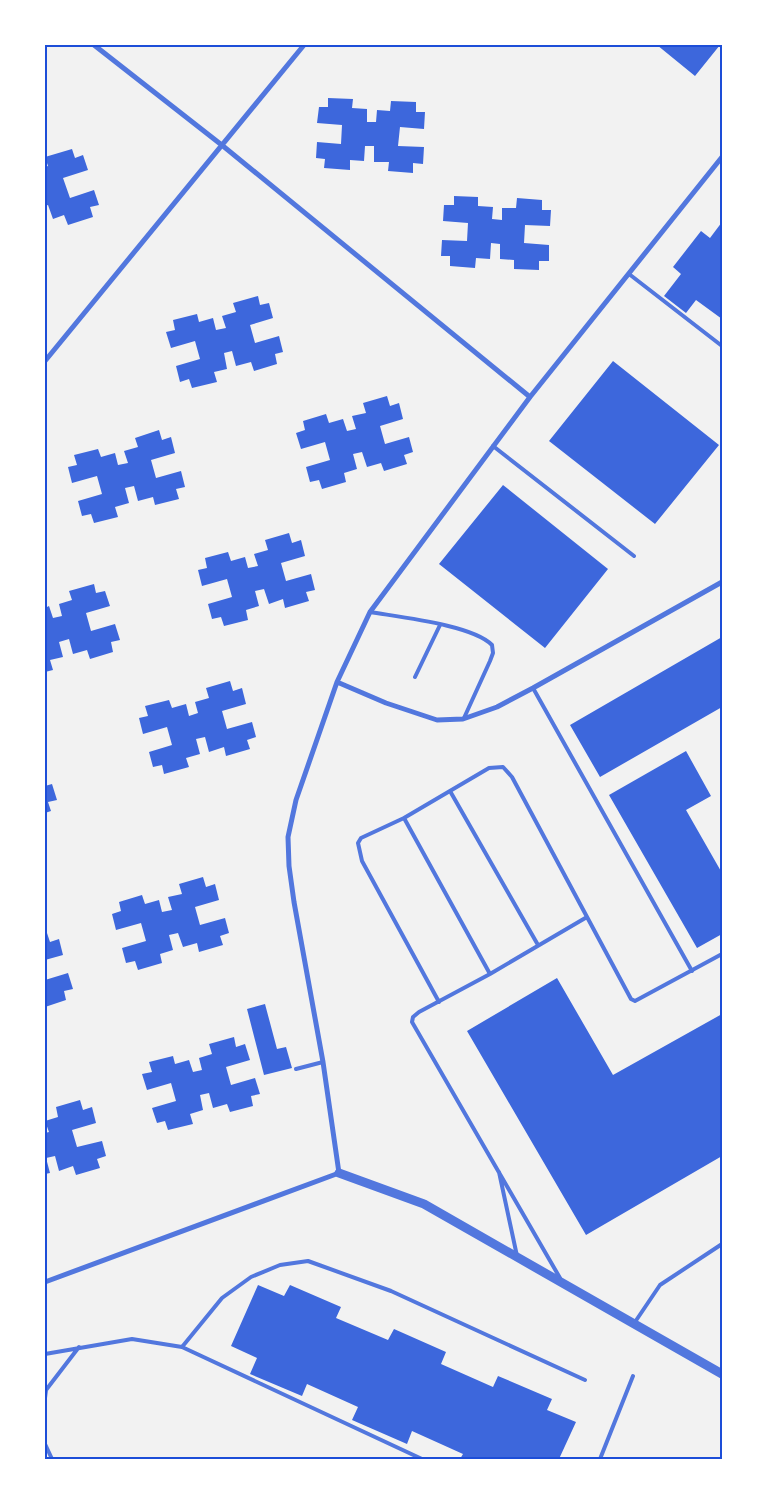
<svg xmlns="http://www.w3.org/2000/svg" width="767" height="1504" viewBox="0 0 767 1504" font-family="Merriweather,serif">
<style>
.building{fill:#3d67dc}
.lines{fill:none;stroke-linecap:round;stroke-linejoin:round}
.service{stroke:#5277de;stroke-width:4}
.minor{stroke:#5277de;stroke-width:5}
.tertiary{stroke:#5277de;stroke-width:9}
.neatline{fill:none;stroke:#1d4ed8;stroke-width:2}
</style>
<rect width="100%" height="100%" fill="#f2f2f2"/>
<path class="building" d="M657,45H720L695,76Z
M328,98L353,99L352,108L367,109V122H376L377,110L390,111L391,101L416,102V112H425L424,129L400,127L398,146L424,147L423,164L413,163V173L388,171L389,162H374V146H365L364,161L350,160V170L324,168L325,159L316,158L317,142L341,144L342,125L317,123L319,107H328Z
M72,149L75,158L83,155L88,170L63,178L70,198L94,190L99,205L90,207L93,217L68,225L64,215L53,219L48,205L45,206V167L48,166L45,157Z
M454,196L478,197V206L493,207L492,219L502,220V208H516L517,198L542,200V210H551L550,226L525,225L524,243L549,245V261H539V270L514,269V260L500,259V244L491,243L490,259L476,258L475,268L450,266V256H441L442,240L467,241L468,223L443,221L444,205H454Z
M722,222V319L696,300L686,313L664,296L681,274L673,267L701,231L710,238Z
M258,296L260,305L269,303L273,318L250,325L255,343L279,336L283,352L275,354L277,364L254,371L251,362L236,366L232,351L224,353L227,369L214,372L217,382L192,388L189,379L180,382L176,366L200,359L195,341L171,348L166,332L175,330L173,320L197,314L199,322L213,318L216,330L226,328L222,316L236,312L233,303Z
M613,361L719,445L655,524L549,441Z
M387,396L390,406L399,403L403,419L380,426L385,444L409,437L413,452L404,455L407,464L384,471L381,463L367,467L362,452L353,454L357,469L344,473L346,482L322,489L319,480L310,482L306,467L330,460L325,442L301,449L296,433L305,430L303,421L326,414L329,423L343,419L347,431L356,429L352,416L366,413L363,403Z
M159,430L162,440L171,437L175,453L151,460L156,478L181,471L185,487L176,489L179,499L155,505L153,497L138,501L134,486L125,488L129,503L115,507L118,517L94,523L91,514L82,516L78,501L102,494L97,476L72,483L68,467L77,465L74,455L98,449L101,457L115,453L118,465L128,463L124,451L138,447L135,438Z
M503,485L608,569L545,648L439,564Z
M289,533L292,543L301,540L305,556L281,563L286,581L311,574L315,590L306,592L309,601L285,608L283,599L269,604L264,589L255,591L259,606L246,610L248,620L224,626L221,617L212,619L208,604L232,597L227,579L202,586L198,570L207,568L205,558L228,552L231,561L245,557L248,568L258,566L254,554L268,550L265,540Z
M94,584L96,593L105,591L110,606L86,613L91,631L115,624L120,640L111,642L113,652L90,659L87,650L73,654L69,639L59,642L63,657L50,660L53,670L45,672V608L49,606L53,618L62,616L59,604L72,600L69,591Z
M722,637V707L600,777L570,725Z
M230,681L233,691L242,688L246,704L222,711L227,729L252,722L256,737L247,740L250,749L226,756L224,747L209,752L205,737L196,739L200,754L186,758L189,767L164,774L162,765L153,767L149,752L172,745L167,727L143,734L139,718L148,716L145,706L169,700L172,708L186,704L189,716L198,713L195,702L209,698L206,688Z
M686,751L711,796L686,810L722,873V934L697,948L609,795Z
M52,784L57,800L48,802L51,811L45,813V786Z
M203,877L206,887L215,884L219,900L195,907L200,925L225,918L229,933L220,936L223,945L199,952L197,943L183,947L178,933L169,935L173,950L160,954L162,963L138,970L135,961L126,963L122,948L146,941L141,923L116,930L112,914L121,911L119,902L142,895L145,904L159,900L162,912L172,910L168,897L182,894L179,884Z
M45,933H47L50,942L59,939L63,955L45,960Z
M68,973L73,989L64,991L66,1000L45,1007V980Z
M557,978L613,1075L722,1014V1156L586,1235L467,1031Z
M265,1004L277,1049L286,1047L292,1068L264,1075L247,1009Z
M234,1037L236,1047L245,1044L250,1060L226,1067L231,1085L255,1078L260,1094L251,1096L253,1106L230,1112L227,1104L213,1108L209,1093L200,1095L203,1110L190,1114L193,1124L168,1130L165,1121L157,1123L152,1108L176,1101L171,1083L147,1090L142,1074L152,1072L149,1062L173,1056L175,1064L189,1060L193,1072L202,1070L199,1058L212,1054L209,1044Z
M80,1100L83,1110L92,1107L96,1123L72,1130L77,1147L102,1141L106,1156L97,1159L100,1168L76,1175L73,1166L59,1171L55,1156L46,1158L50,1173L45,1174V1133L49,1132L45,1121L58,1117L56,1107Z
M258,1285L284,1296L290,1285L341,1307L336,1318L388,1340L394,1329L446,1352L441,1364L493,1387L498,1376L552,1399L547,1410L576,1422L559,1459H460L463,1454L412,1431L407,1444L352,1420L358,1407L307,1384L302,1396L250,1374L257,1358L231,1346Z"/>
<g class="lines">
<path class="service" d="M629,274L722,346
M493,446L634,556
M370,612C399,617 473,625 492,645L493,653L490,661L464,718
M415,677L440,625
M533,688L692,971
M450,791L538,945
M404,818L490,974
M439,1002L362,861L358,843L361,838L404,818L489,768L503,767L512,777L631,999L635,1001L722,954
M296,1069L323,1062
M499,1172L517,1256
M560,1278L412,1022L413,1017L419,1012L490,974L587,917
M635,1322L660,1285L722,1244
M182,1347L222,1298L251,1277L280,1265L308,1261L391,1291L585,1380
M45,1354L132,1339L182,1347L422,1459
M45,1398L46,1390L79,1347
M45,1444L52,1459
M600,1459L633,1376"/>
<path class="minor" d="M94,45L223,146L530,397
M45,361L304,45
M337,682L386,703L437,720L463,719L497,707L533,688L722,582
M45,1282L339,1173L323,1062L294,902L289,866L288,837L296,800L337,682L370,612L530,397L722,157"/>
<path class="tertiary" d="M339,1173L424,1204L722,1374"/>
</g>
<rect width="767" height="1504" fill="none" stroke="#ffffff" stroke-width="92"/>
<rect x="46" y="46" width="675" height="1412" class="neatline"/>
</svg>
